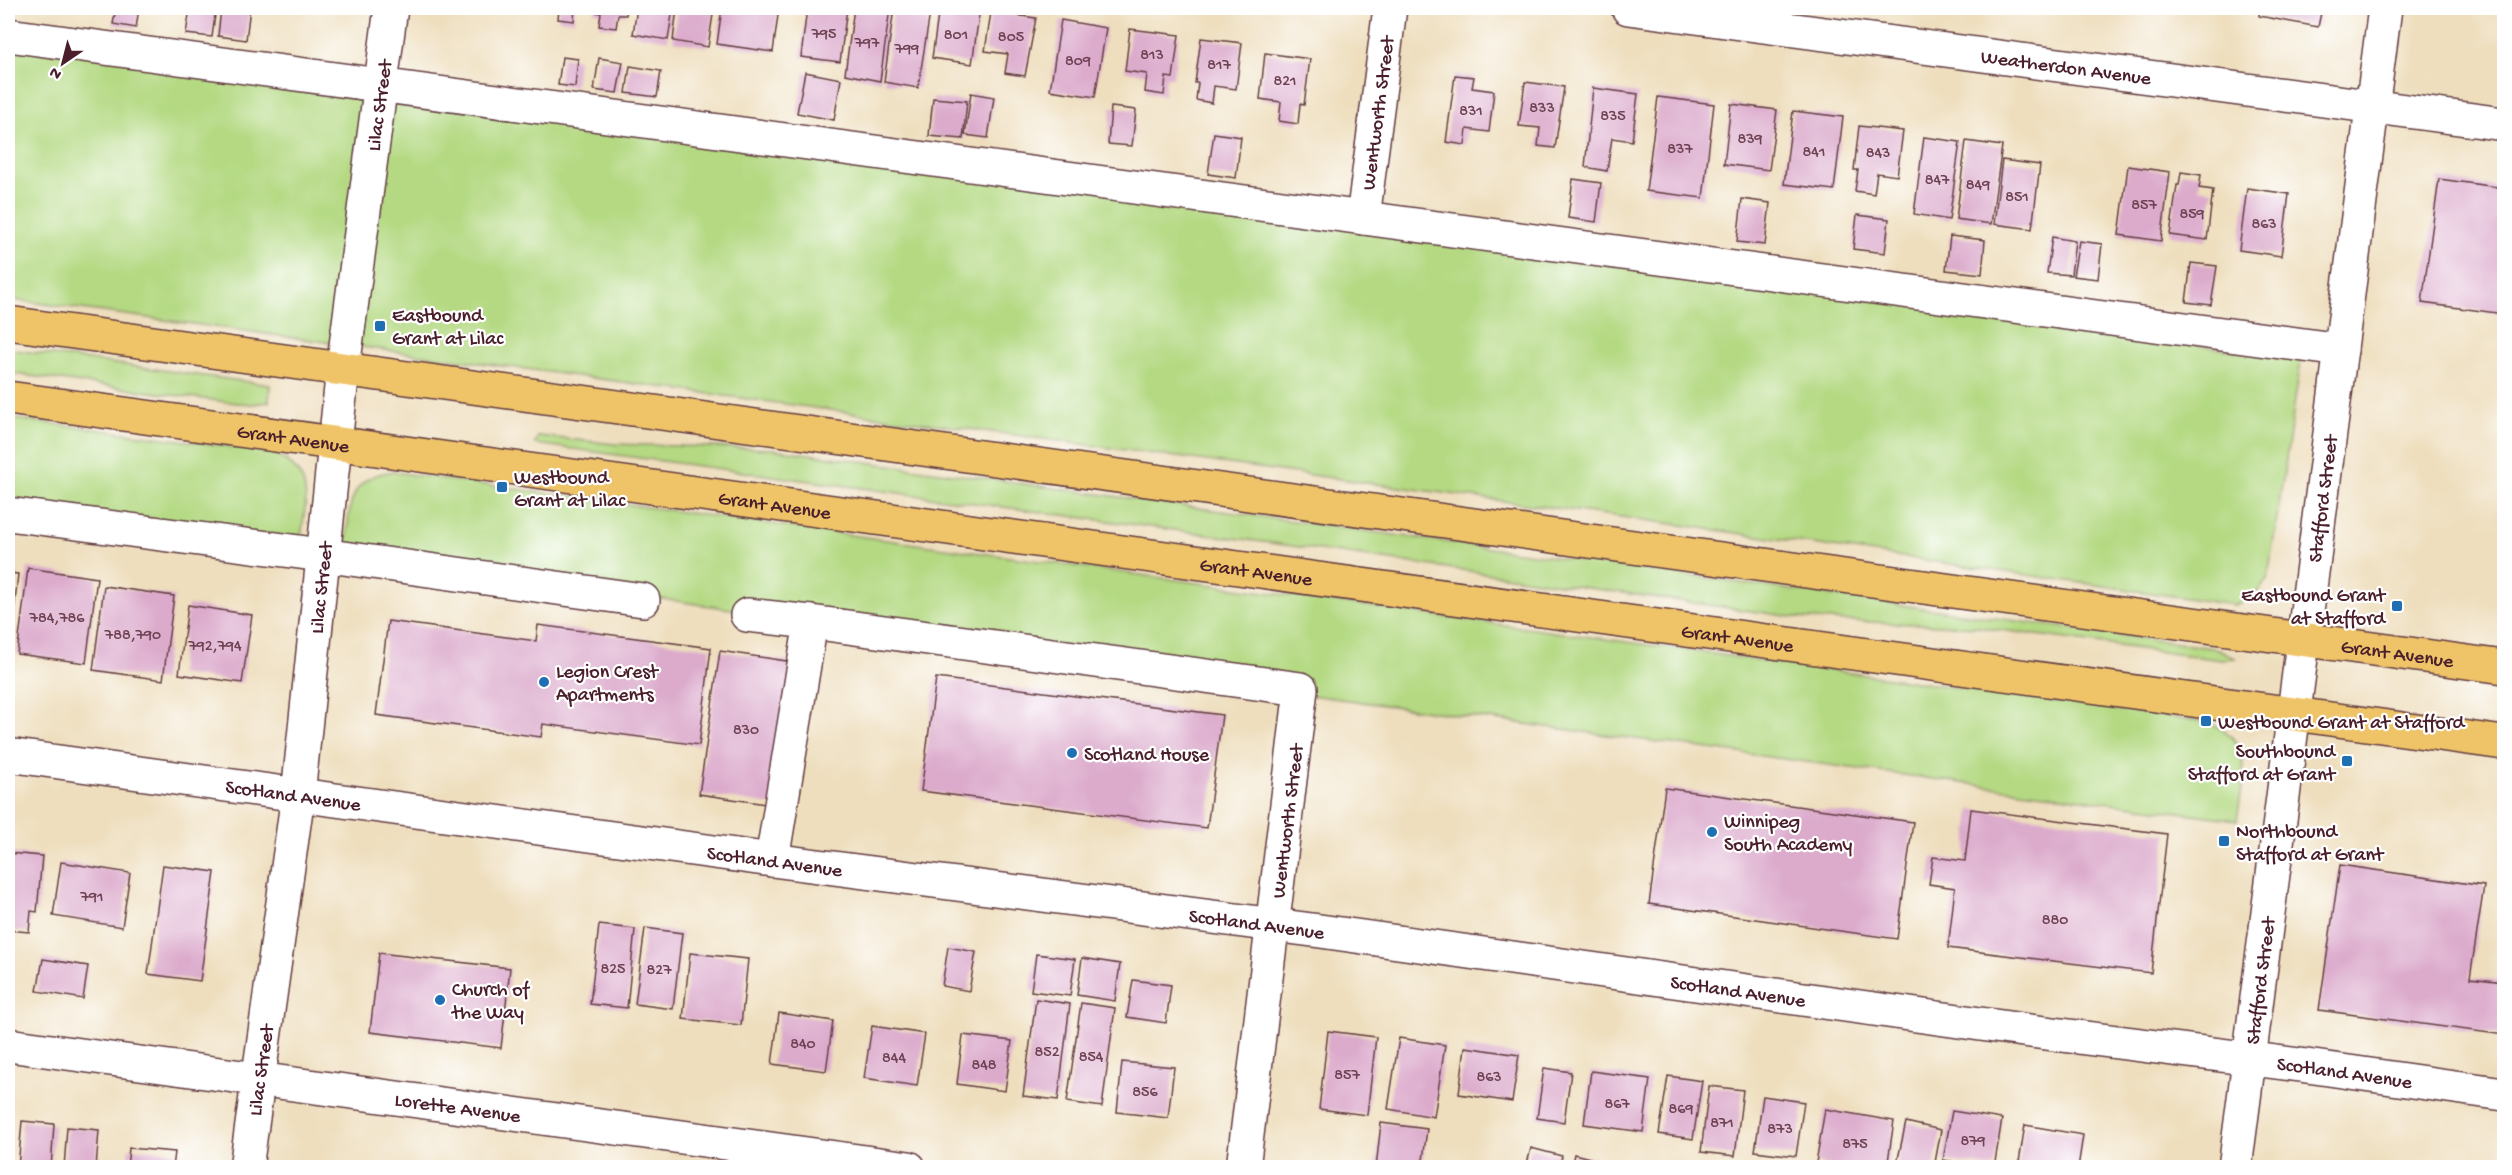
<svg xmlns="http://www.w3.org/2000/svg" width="2512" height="1175" viewBox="0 0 2512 1175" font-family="'Gochi Hand',sans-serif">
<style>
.green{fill:#b4d982;stroke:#7f7c56;stroke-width:1.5}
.building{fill:#dcabcc}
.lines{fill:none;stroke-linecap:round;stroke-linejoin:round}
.minor-casing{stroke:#633c41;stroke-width:36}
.major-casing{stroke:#633c41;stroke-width:36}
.minor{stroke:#fff;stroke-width:33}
.major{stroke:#efc469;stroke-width:33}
.poi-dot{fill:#1f6fb2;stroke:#fff;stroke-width:2}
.labels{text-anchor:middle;stroke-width:4.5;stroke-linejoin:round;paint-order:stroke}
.number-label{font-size:16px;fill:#6e4253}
.street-label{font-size:20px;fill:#4a1f2b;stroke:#fff}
.poi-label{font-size:20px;fill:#4a1f2b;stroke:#fff;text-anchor:start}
</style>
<rect width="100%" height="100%" fill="#fff"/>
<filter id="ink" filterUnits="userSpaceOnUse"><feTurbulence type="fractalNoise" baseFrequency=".0167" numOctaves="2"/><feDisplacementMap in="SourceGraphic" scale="12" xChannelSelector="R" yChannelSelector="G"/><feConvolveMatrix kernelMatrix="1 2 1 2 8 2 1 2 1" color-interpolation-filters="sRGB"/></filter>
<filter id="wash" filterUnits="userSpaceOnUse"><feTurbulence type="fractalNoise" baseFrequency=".008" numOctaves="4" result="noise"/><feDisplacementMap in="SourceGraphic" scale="24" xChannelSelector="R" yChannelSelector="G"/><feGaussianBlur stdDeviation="1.35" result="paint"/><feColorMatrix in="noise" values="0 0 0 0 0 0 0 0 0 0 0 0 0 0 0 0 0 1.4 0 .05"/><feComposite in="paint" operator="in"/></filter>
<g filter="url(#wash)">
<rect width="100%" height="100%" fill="#eedebd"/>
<path class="green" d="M8,35L2301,360L2268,577C2258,594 2254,600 2235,605L1688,526L8,299Z
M8,349L270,385L269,402L252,404L227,402L8,373Z
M8,418L272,452C318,476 305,501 300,545L8,506Z
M538,436L615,444L772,449L2219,649L2235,658L2221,660L1978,627L1807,619L1271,543L535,444Z
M393,472L2200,721C2207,723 2215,725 2222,729C2254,748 2241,791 2237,820L1303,694L346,552C349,515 345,474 393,472Z"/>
<g id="blocks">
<path class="building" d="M116,8H139L136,28L113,24Z
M190,8H216L212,37L186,34Z
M221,8H250L246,40L218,36Z
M559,8H575L574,21L558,19Z
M595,8H627L626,15H618L616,28L599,26L601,13L594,12Z
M637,8H673L668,40L633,34Z
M677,8H714L708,47L673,41Z
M722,8H779L773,52L717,44Z
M807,8H847L840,62L801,57Z
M854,8H890L880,81L845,74Z
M894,8L930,13L918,88L884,82Z
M939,8H980L972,64L932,58Z
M2260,8H2322L2318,27L2259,16Z
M991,12L1036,18L1025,76L1005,73L1008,54L985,51Z
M1061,20L1106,28L1095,97L1050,90Z
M1130,29L1179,35L1173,78L1166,77L1164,95L1145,92L1147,74L1125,71Z
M1201,38L1242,43L1236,89L1214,86L1212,103L1196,100L1198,83H1195Z
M1265,53L1310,59L1304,105L1300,104L1298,124L1279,121L1281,102L1260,99Z
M562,57L578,59L575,87L558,85Z
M599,58L623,62L617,93L594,90Z
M630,66L661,71L657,97L626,93Z
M805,72L841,79L834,120L797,113Z
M1455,75L1474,77L1472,88L1494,91L1489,132L1467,129L1465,145L1446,142Z
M1525,82L1564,87L1555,148L1538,146L1540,128L1519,126Z
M1593,88L1638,94L1632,141L1612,138L1607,171L1585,167Z
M971,93L994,97L988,138L965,135Z
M1658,97L1714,104L1703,198L1646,191Z
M933,98L967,101L963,139L929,136Z
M1731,104L1777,110L1769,170L1724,164Z
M1111,107L1136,110L1132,146L1108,144Z
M1793,111L1843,117L1834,190L1784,184Z
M1859,126L1903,131L1897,176L1877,173L1874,194L1855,191L1858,170H1854Z
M1214,133L1241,137L1236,178L1208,174Z
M1924,137L1960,142L1949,220L1914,214Z
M1966,141L2002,146L1991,224L1956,219Z
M2002,160L2040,165L2032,229L1994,224Z
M2128,166L2170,172L2161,241L2119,235Z
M2181,172L2201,175L2199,188L2213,190L2207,240L2170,235L2177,185H2179Z
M1573,179L1601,183L1596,222L1568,218Z
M2439,179L2504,188V314L2422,303Z
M2247,188L2289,194L2281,256L2239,250Z
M1742,199L1770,203L1765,245L1737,242Z
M1857,215L1889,219L1885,253L1853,249Z
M1950,236L1985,240L1982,274L1946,270Z
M2052,237L2075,241L2071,275L2047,273Z
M2079,241L2102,244L2098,279L2073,276Z
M2191,263L2217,266L2211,305L2186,302Z
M28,568L97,578L86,663L17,654Z
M8,573L18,574L9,658H8Z
M104,586L174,596L163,680L93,670Z
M188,605L252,615L242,683L179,674Z
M388,621L536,641L538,625L711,648L699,745L543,724L541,737L376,715Z
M720,651L793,662L772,805L699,794Z
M936,678L1222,715L1207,828L921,791Z
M1665,788L1913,822L1897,939L1649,904Z
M1971,809L2167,834L2151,973L1948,948L1955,888L1929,884L1933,857L1965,861Z
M8,853L42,856L37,912L31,911L29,932L8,930Z
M61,862L130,873L122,927L53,916Z
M163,865L215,872L200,981L148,974Z
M2340,865L2484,886L2470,978L2504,982V1035L2319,1010Z
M599,925L635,929L627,1008L590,1004Z
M645,928L682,933L673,1009L635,1004Z
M948,947L976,952L969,991L942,986Z
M379,953L510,968L501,1048L370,1032Z
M690,953L748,959L741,1025L683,1019Z
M1036,954L1075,959L1070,996L1031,991Z
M1082,958L1120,964L1115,1001L1077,995Z
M43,959L88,966L83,999L37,991Z
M1133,980L1171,985L1166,1023L1127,1017Z
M1036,999L1070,1004L1058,1100L1023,1096Z
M1081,1003L1115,1008L1102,1107L1067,1102Z
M779,1013L833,1021L826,1071L772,1064Z
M872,1026L925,1034L917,1086L864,1078Z
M1328,1031L1376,1037L1367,1115L1319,1109Z
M963,1035L1012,1041L1005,1091L957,1084Z
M1399,1038L1445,1045L1434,1117L1388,1109Z
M1465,1047L1519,1055L1512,1102L1459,1094Z
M1122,1062L1174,1067L1168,1118L1117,1112Z
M1544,1068L1571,1072L1564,1122L1537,1118Z
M1591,1071L1650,1079L1643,1132L1584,1124Z
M1668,1076L1702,1081L1693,1139L1659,1134Z
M1709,1086L1743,1090L1735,1156L1701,1152Z
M1763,1096L1804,1102L1796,1156L1755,1151Z
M1825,1109L1894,1121L1887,1168H1842L1816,1163Z
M1952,1111L2002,1119L1994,1168L1943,1160Z
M22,1121L54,1124L51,1168H18Z
M1906,1122L1941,1130L1934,1168H1896Z
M1381,1123L1427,1129L1422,1168H1376Z
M2025,1125L2083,1135L2078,1168H2018Z
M67,1127L99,1130L96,1168H64Z
M129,1148L175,1152L173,1168H127Z
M1531,1148L1562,1156L1559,1168H1526Z
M1574,1154L1598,1160L1596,1168H1571Z"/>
</g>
</g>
<g filter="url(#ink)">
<use href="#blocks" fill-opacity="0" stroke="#633c41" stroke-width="1.5"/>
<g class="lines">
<defs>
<g id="minor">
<path id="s1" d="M1628,8L2504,124"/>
<path d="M8,35L2341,350"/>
<path id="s2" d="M1363,218L1390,8"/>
<path d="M8,514L322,555L643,600"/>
<path d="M747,615L811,622L772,860"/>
<path d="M811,622L1301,689L1243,1168"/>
<path id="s3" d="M8,755L772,860L1320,931L2030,1031L2300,1065L2504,1094"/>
<path id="s4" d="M8,1045L909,1168"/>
<path id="s5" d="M246,1168L298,795L343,368L391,8"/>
<path id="s6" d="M2235,1168L2385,8"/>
</g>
<g id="major">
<path id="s7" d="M8,323L2504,667"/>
<path id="s8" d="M8,398L2504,743"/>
</g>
</defs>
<use href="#minor" class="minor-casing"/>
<use href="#major" class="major-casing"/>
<use href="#minor" class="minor"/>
<use href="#major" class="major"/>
</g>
</g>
<g class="poi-dot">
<rect x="374" y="320" width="12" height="12" rx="3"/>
<rect x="496" y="481" width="12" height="12" rx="3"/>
<rect x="2391" y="600" width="12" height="12" rx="3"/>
<circle cx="544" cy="682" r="6"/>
<rect x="2200" y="715" width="12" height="12" rx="3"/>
<circle cx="1072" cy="753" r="6"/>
<rect x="2341" y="755" width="12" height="12" rx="3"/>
<circle cx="1712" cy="832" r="6"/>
<rect x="2218" y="835" width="12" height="12" rx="3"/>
<circle cx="440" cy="1000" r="6"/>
</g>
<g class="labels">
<g class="number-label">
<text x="824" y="38">795</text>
<text x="956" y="39">801</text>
<text x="1011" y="41">805</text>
<text x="867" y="47">797</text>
<text x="907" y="53">799</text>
<text x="1152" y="59">813</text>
<text x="1078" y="65">809</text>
<text x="1219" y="69">817</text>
<text x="1285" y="85">821</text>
<text x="1542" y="112">833</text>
<text x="1471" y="115">831</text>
<text x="1613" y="120">835</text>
<text x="1750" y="143">839</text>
<text x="1680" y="153">837</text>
<text x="1814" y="156">841</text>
<text x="1878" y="157">843</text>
<text x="1937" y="184">847</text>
<text x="1978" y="189">849</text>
<text x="2017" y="201">851</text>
<text x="2144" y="209">857</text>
<text x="2192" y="218">859</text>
<text x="2264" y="228">863</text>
<text x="57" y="622">784,786</text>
<text x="133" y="639">788,790</text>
<text x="215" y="650">792,794</text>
<text x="746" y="734">830</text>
<text x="92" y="901">791</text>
<text x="2055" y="924">880</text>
<text x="613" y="973">825</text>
<text x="659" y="974">827</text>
<text x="803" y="1048">840</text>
<text x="1047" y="1056">852</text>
<text x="1091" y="1061">854</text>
<text x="894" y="1062">844</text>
<text x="984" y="1069">848</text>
<text x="1347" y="1079">857</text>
<text x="1489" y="1081">863</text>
<text x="1145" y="1096">856</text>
<text x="1617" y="1108">867</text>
<text x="1681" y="1113">869</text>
<text x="1722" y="1127">871</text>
<text x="1780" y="1133">873</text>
<text x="1973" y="1145">879</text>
<text x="1855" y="1148">875</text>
</g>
<g class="street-label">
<text dy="7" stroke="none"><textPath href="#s1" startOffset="442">Weatherdon Avenue</textPath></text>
<text dy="7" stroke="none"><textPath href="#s5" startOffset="1071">Lilac Street</textPath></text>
<text dy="7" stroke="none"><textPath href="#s2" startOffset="106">Wentworth Street</textPath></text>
<text dy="7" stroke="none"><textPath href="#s8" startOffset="288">Grant Avenue</textPath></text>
<text dy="7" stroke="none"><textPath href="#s6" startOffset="675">Stafford Street</textPath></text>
<text dy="7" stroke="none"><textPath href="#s8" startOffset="774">Grant Avenue</textPath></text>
<text dy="7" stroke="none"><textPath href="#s8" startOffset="1260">Grant Avenue</textPath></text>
<text dy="7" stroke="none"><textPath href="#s5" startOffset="585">Lilac Street</textPath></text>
<text dy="7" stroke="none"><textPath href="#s8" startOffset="1746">Grant Avenue</textPath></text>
<text dy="7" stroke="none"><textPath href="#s7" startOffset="2412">Grant Avenue</textPath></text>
<text dy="7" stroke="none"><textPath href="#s3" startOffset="288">Scotland Avenue</textPath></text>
<text transform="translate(1286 821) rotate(-83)" y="7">Wentworth Street</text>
<text dy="7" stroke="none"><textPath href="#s3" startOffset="774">Scotland Avenue</textPath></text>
<text dy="7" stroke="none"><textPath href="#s3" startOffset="1260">Scotland Avenue</textPath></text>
<text dy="7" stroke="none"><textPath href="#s6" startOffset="189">Stafford Street</textPath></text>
<text dy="7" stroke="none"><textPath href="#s3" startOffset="1746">Scotland Avenue</textPath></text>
<text dy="7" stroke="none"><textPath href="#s5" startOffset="99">Lilac Street</textPath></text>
<text dy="7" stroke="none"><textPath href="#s3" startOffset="2358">Scotland Avenue</textPath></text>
<text dy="7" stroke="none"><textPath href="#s4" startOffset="454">Lorette Avenue</textPath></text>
</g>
<g class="poi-label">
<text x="392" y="321">Eastbound<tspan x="392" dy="23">Grant at Lilac</tspan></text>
<text x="514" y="483">Westbound<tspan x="514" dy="23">Grant at Lilac</tspan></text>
<text x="2385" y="601" text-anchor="end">Eastbound Grant<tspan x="2385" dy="23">at Stafford</tspan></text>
<text x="556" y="677">Legion Crest<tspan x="556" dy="23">Apartments</tspan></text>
<text x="2218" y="728">Westbound Grant at Stafford</text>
<text x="2335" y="757" text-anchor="end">Southbound<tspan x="2335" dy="23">Stafford at Grant</tspan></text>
<text x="1084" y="760">Scotland House</text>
<text x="1724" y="827">Winnipeg<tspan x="1724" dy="23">South Academy</tspan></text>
<text x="2236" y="837">Northbound<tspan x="2236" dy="23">Stafford at Grant</tspan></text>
<text x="452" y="995">Church of<tspan x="452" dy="23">the Way</tspan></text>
</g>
</g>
<rect width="2512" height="1175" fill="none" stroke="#fff" stroke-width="30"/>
<g transform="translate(63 63) rotate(215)" stroke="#ffffff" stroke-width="4.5" paint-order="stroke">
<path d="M0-4.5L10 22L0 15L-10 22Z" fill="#4a1f2b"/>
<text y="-9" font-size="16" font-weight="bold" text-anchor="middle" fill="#4a1f2b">N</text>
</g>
</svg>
